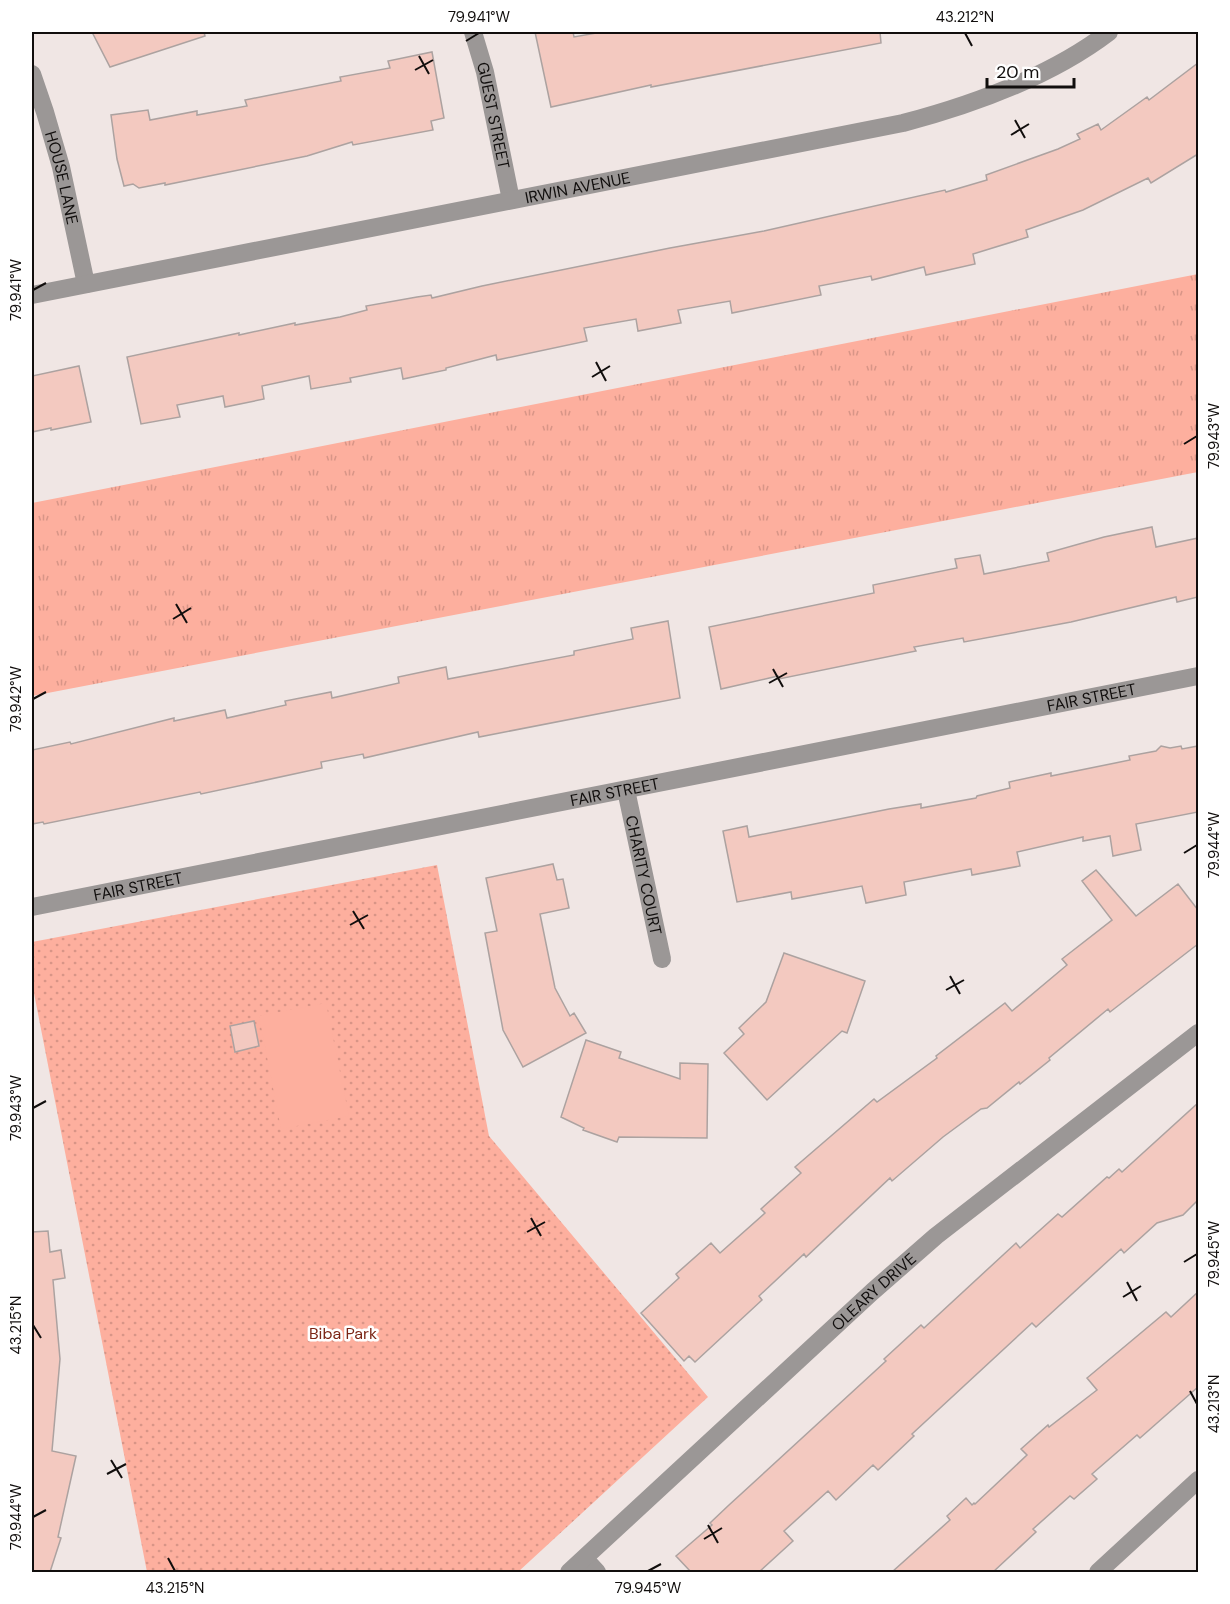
<svg xmlns="http://www.w3.org/2000/svg" width="1230" height="1604" viewBox="0 0 1230 1604" font-family="'DM Sans',sans-serif">
<style>
.grass{fill:url(#grass-tufts)}
.park{fill:url(#park-dots)}
.pitch{fill:#fdaf9e}
.building{fill:#f3c9c0;stroke:#aca2a0;stroke-width:1.5}
.lines{fill:none;stroke-linecap:round;stroke-linejoin:round}
.street{stroke:#9b9796;stroke-width:18}
.ticks{fill:none;stroke:#110e0d;stroke-width:2}
.labels{text-anchor:middle;stroke-width:5;stroke-linejoin:round;paint-order:stroke}
.street-label{font-size:16px;fill:#110e0d;stroke:#fff}
.park-label{font-size:16px;fill:#7b2515;stroke:#fff}
.neatline{fill:none;stroke:#110e0d;stroke-width:2}
.ticks-label{font-size:15px;text-anchor:middle;fill:#110e0d}
</style>
<defs>
<pattern id="grass-tufts" width="24" height="20" patternUnits="userSpaceOnUse" patternTransform="scale(1.5)"><rect width="24" height="20" fill="#fdaf9e"/><path d="M3 7l-1-3M5 7V3M7 7l1-3M15 17l-1-3M17 17v-4M19 17l1-3" fill="none" stroke="#d89587"/></pattern>
<pattern id="park-dots" width="8" height="8" patternUnits="userSpaceOnUse" patternTransform="scale(1.5)"><rect width="8" height="8" fill="#fdaf9e"/><path d="M2 2h.1M6 6h.1" fill="none" stroke="#d89587" stroke-width="1.8" stroke-linecap="round"/></pattern>
</defs>
<rect width="100%" height="100%" fill="#f0e6e4"/>
<path class="grass" d="M1198,274V472L32,696V503Z"/>
<path class="park" d="M437,865L489,1136L708,1397L518,1572H147L32,983V942Z"/>
<path class="pitch" d="M326,1003L349,1116L281,1129L259,1016Z"/>
<path class="building" d="M92,32H204L205,36L110,67Z
M535,32H573L574,37L602,32H880L881,43L651,87V85L551,107Z
M432,52L444,118L431,121L433,130L353,145L352,142L307,156L165,185V183L139,188L133,184L124,186L117,159L111,115L148,110L150,120L197,111V115L247,106L245,100L341,81L340,77L390,68L388,61Z
M1198,63V154L1151,183L1148,178L1083,210L1026,230L1028,237L973,254L975,264L926,275L924,267L872,280L871,276L819,286L821,295L732,313L730,301L678,310L681,323L638,331L636,319L584,328L587,341L497,360L496,355L446,368V370L403,379L401,368L350,378L351,382L311,389L309,376L262,386L264,399L225,407L223,396L177,405L180,417L141,424L127,357L239,333V335L295,323V325L340,317L367,310L366,306L417,297L431,295L432,298L482,286L670,248L764,231L945,190L946,192L987,180L986,175L1058,149L1080,139L1077,134L1098,124L1101,130L1147,97L1149,100Z
M79,366L91,422L51,430V428L32,432V376Z
M1152,527L1156,547L1198,538V597L1177,602L1176,597L1071,622L964,642L963,638L914,647L916,651L779,679L778,676L721,689L709,627L874,593L873,585L957,568L955,559L980,555L984,574L1049,561L1047,553L1104,537Z
M668,621L680,698L479,737L478,732L364,758L363,754L321,762L322,768L201,794L200,792L44,824L43,822L32,824V750L70,742L71,744L174,718V721L225,710L227,718L286,705L285,701L331,692L332,698L399,683L398,677L446,667L448,679L574,655V651L633,639L631,628Z
M1161,746L1170,748L1181,746L1182,749L1198,746V812L1136,824L1141,850L1113,856L1110,836L1083,841V837L1017,852L1020,866L972,875L971,869L904,882L906,895L866,903L862,886L792,899L791,892L737,902L723,831L747,826L749,837L889,809L921,804V808L976,798L977,796L1010,788L1009,782L1051,773V776L1130,760L1129,756L1156,751Z
M553,864L557,880L563,879L569,908L540,914L555,988L570,1016L574,1013L586,1033L523,1067L503,1030L485,933L497,931L486,878Z
M1096,870L1136,916L1178,884L1198,910V944L1110,1012L1108,1009L1049,1058L1050,1060L1020,1084L1019,1082L987,1108L981,1109L943,1137L892,1181L890,1178L806,1257L804,1254L759,1296L762,1300L695,1362L689,1356L684,1361L641,1313L679,1278L676,1274L711,1243L720,1253L765,1213L761,1209L801,1173L795,1167L874,1099L877,1102L937,1058L936,1056L1005,1003L1012,1011L1067,965L1062,959L1112,920L1082,881Z
M784,953L865,981L847,1033L842,1031L767,1100L724,1053L744,1034L739,1028L766,1002Z
M254,1021L259,1046L235,1052L230,1026Z
M586,1040L621,1052L619,1058L680,1079V1063L708,1064L707,1138L619,1137L617,1142L583,1130L584,1128L561,1117Z
M1198,1103V1200L1183,1215L1157,1223L1124,1253L1121,1249L1036,1327L1032,1323L912,1434L914,1436L878,1470L873,1465L836,1500L828,1491L784,1531L793,1541L759,1572H691L676,1556L712,1525L710,1523L729,1505L886,1361L884,1359L921,1325L924,1328L1016,1243L1020,1248L1058,1214L1062,1217L1107,1177L1109,1178L1119,1169L1122,1172Z
M48,1231L50,1252L61,1250L65,1278L53,1280L60,1359L52,1451L76,1456L58,1537L61,1538L50,1572H32V1232Z
M1198,1292V1387L1140,1438L1137,1435L1092,1474L1097,1479L1074,1499L1070,1496L1033,1529L1036,1532L993,1572H892L950,1520L947,1516L966,1498L972,1505L974,1503L975,1504L1027,1455L1021,1449L1048,1425L1049,1427L1097,1390L1087,1378L1166,1312L1171,1317Z"/>
<g class="lines">
<g class="street">
<path id="s1" d="M473,32L485,72L511,200"/>
<path id="s2" d="M32,74L45,112L61,167L86,284"/>
<path id="s3" d="M32,295L903,123C975,104 1050,77 1109,32"/>
<path id="s4" d="M626,790L662,959"/>
<path id="s5" d="M32,907L1198,676"/>
<path d="M585,1559L597,1572"/>
<path id="s6" d="M569,1572L872,1292L936,1236L1198,1033"/>
<path d="M1098,1572L1198,1480"/>
</g>
</g>
<path class="ticks" d="M965,33L972,46M466,41L479,33M419,56L429,74M415,70L433,60M1015,120L1025,138M1011,135L1029,124M33,290L46,283M596,362L606,381M592,377L610,366M1184,444L1197,436M176,604L187,623M173,619L191,608M773,669L783,687M769,683L787,673M33,699L46,692M1184,853L1197,845M353,911L364,929M350,925L368,915M950,976L960,994M946,990L964,980M33,1108L46,1101M531,1218L541,1236M527,1232L545,1222M1184,1262L1197,1254M1127,1282L1137,1301M1123,1297L1141,1286M33,1325L41,1338M1190,1391L1197,1404M111,1460L122,1478M107,1474L126,1464M33,1517L46,1510M708,1525L718,1543M704,1539L722,1528M168,1558L175,1571M648,1571L661,1564"/>
<g class="labels">
<g class="street-label">
<text dy="6" stroke="none"><textPath href="#s1" startOffset="86">GUEST STREET</textPath></text>
<text dy="6" stroke="none"><textPath href="#s2" startOffset="108">HOUSE LANE</textPath></text>
<text dy="6" stroke="none"><textPath href="#s3" startOffset="556">IRWIN AVENUE</textPath></text>
<text dy="6" stroke="none"><textPath href="#s5" startOffset="1080">FAIR STREET</textPath></text>
<text dy="6" stroke="none"><textPath href="#s5" startOffset="594">FAIR STREET</textPath></text>
<text dy="6" stroke="none"><textPath href="#s4" startOffset="87">CHARITY COURT</textPath></text>
<text dy="6" stroke="none"><textPath href="#s5" startOffset="108">FAIR STREET</textPath></text>
<text dy="6" stroke="none"><textPath href="#s6" startOffset="414">OLEARY DRIVE</textPath></text>
</g>
<g class="park-label">
<text x="343" y="1339">Biba Park</text>
</g>
</g>
<rect width="1230" height="1604" fill="none" stroke="#ffffff" stroke-width="66"/>
<path d="M987 78v9h87v-9" fill="none" stroke="#110e0d" stroke-width="3"/>
<text x="996" y="78" font-size="18" fill="#110e0d" stroke="#ffffff" stroke-width="4.5" paint-order="stroke">20 m</text>
<rect x="33" y="33" width="1164" height="1538" class="neatline"/>
<g class="ticks-label">
<text x="479" y="22">79.941°W</text>
<text x="965" y="22">43.212°N</text>
<text transform="translate(16 290) rotate(-90)" y="5">79.941°W</text>
<text transform="translate(1214 436) rotate(-90)" y="5">79.943°W</text>
<text transform="translate(16 699) rotate(-90)" y="5">79.942°W</text>
<text transform="translate(1214 845) rotate(-90)" y="5">79.944°W</text>
<text transform="translate(16 1108) rotate(-90)" y="5">79.943°W</text>
<text transform="translate(1214 1254) rotate(-90)" y="5">79.945°W</text>
<text transform="translate(16 1325) rotate(-90)" y="5">43.215°N</text>
<text transform="translate(1214 1404) rotate(-90)" y="5">43.213°N</text>
<text transform="translate(16 1517) rotate(-90)" y="5">79.944°W</text>
<text x="175" y="1593">43.215°N</text>
<text x="648" y="1593">79.945°W</text>
</g>
</svg>
